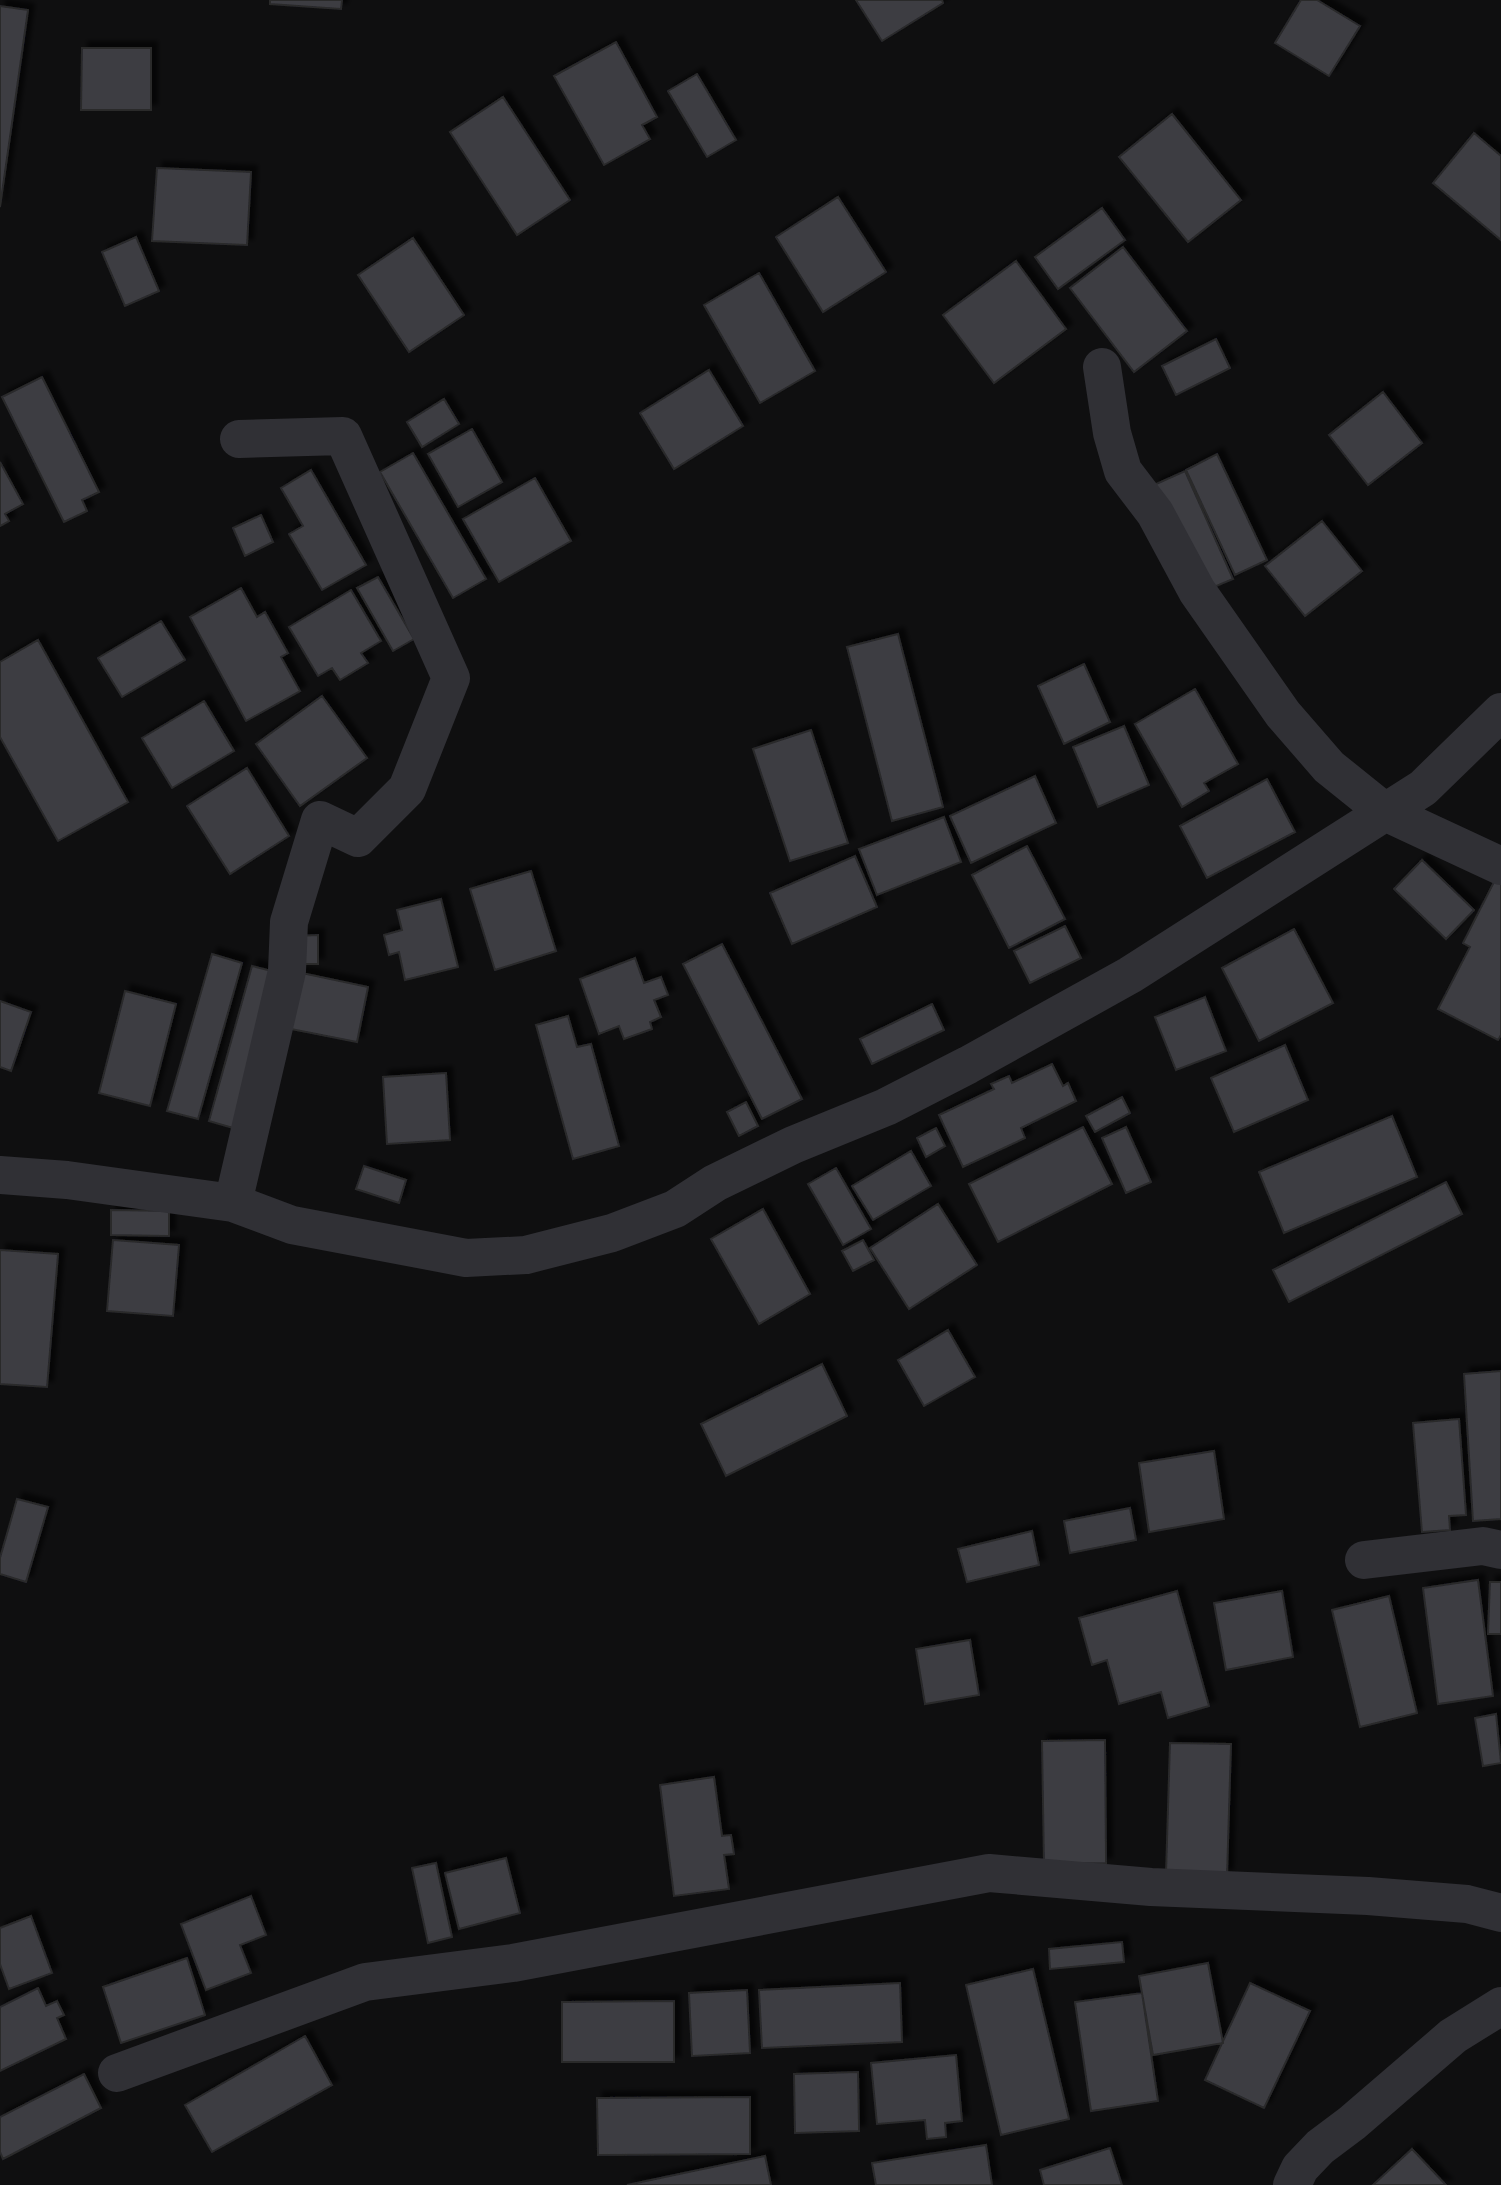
<svg xmlns="http://www.w3.org/2000/svg" width="1501" height="2185" viewBox="0 0 1501 2185" font-family="Helvetica,sans-serif">
<style>
.building{fill:#3e3e43;stroke:#29292c;stroke-width:2;filter:url(#shadow)}
.lines{fill:none;stroke-linecap:round;stroke-linejoin:round}
.minor{stroke:#303035;stroke-width:38}
</style>
<defs>
<filter id="shadow"><feDropShadow dx="6" dy="-6" stdDeviation="2" flood-color="#0009"/></filter>
</defs>
<rect width="100%" height="100%" fill="#0f0f10"/>
<path class="building" d="M270,0H342L341,9L270,4Z
M856,0H942L943,3L882,41Z
M1301,0H1317L1360,26L1329,76L1275,43Z
M0,6L28,10L0,207Z
M616,42L657,117L642,125L650,139L604,165L554,76Z
M82,48H151V110H81Z
M697,74L736,140L707,157L668,91Z
M503,97L570,200L517,235L450,132Z
M1172,114L1241,200L1188,242L1119,157Z
M1474,133L1501,156V240L1433,183Z
M157,168L251,172L247,245L152,241Z
M838,197L886,272L823,312L776,237Z
M1102,208L1125,240L1058,289L1035,257Z
M136,237L159,291L125,306L102,252Z
M413,238L464,315L409,352L358,275Z
M1123,247L1187,331L1134,372L1070,288Z
M1016,261L1066,329L994,383L943,315Z
M759,273L815,371L760,403L704,305Z
M1216,339L1230,368L1176,395L1162,366Z
M709,370L743,426L674,469L640,413Z
M42,377L99,492L82,500L87,511L64,522L2,397Z
M1383,392L1422,443L1368,485L1329,435Z
M444,399L459,424L422,447L407,422Z
M472,429L502,482L458,507L428,454Z
M413,453L486,579L453,598L380,472Z
M1217,454L1267,560L1235,575L1186,470Z
M0,462L23,504L5,514L9,521L0,526Z
M311,470L366,565L322,590L289,534L303,526L281,488Z
M1185,471L1233,579L1202,592L1154,485Z
M535,478L571,541L499,582L463,519Z
M261,515L273,542L245,556L233,528Z
M1322,521L1362,571L1305,616L1265,566Z
M378,577L414,639L393,651L357,588Z
M241,588L257,617L265,612L288,653L281,657L300,691L246,721L190,617Z
M351,590L381,641L361,653L368,663L340,680L332,668L318,676L289,627Z
M161,621L185,660L122,697L98,658Z
M898,634L943,807L892,821L847,647Z
M38,640L128,802L58,841L0,737V662Z
M1084,664L1110,722L1064,744L1038,686Z
M1195,689L1238,764L1204,783L1209,791L1182,807L1135,724Z
M322,696L367,758L300,806L256,744Z
M204,701L234,751L172,788L142,738Z
M1124,726L1149,785L1098,807L1073,747Z
M811,730L848,843L790,861L753,749Z
M247,768L289,836L230,874L187,806Z
M1035,776L1056,823L971,863L950,816Z
M1267,779L1295,832L1207,878L1180,826Z
M944,817L961,862L877,895L859,849Z
M1027,846L1065,919L1009,948L972,875Z
M855,856L877,907L792,944L770,893Z
M1422,860L1474,910L1446,939L1394,889Z
M531,871L556,951L495,970L470,889Z
M1496,878L1501,881V1035L1498,1040L1438,1009L1470,947L1463,943Z
M441,899L458,967L405,980L399,952L389,955L384,935L402,930L397,910Z
M1065,926L1081,958L1030,983L1014,951Z
M1294,929L1333,1003L1259,1041L1222,968Z
M318,935V964H295V936Z
M722,944L802,1099L762,1119L683,964Z
M212,954L242,963L198,1119L167,1111Z
M635,958L644,983L661,977L668,995L654,1000L661,1017L650,1022L652,1029L624,1039L619,1026L599,1034L580,979Z
M252,966L283,974L240,1130L209,1121Z
M297,972L368,987L357,1042L286,1028Z
M125,991L176,1004L150,1106L99,1093Z
M1205,997L1226,1051L1176,1070L1155,1017Z
M0,1001L31,1012L11,1071L0,1067Z
M932,1004L944,1030L872,1064L860,1039Z
M568,1016L577,1047L591,1044L619,1146L573,1159L536,1025Z
M1285,1045L1308,1100L1234,1132L1211,1078Z
M1052,1064L1063,1086L1068,1083L1076,1101L1021,1128L1025,1138L963,1167L939,1115L994,1089L991,1084L1009,1076L1012,1083Z
M446,1073L450,1140L387,1144L383,1077Z
M1122,1097L1130,1113L1095,1132L1086,1116Z
M746,1102L758,1126L739,1136L727,1112Z
M1392,1116L1417,1177L1284,1233L1259,1172Z
M1083,1127L1112,1184L998,1242L969,1184Z
M1126,1127L1151,1182L1126,1193L1102,1138Z
M936,1128L945,1146L926,1157L917,1138Z
M911,1151L931,1186L873,1220L852,1186Z
M364,1166L406,1180L399,1203L356,1189Z
M836,1168L871,1229L843,1245L808,1184Z
M1446,1182L1462,1214L1289,1302L1273,1270Z
M938,1204L977,1265L909,1309L870,1248Z
M763,1209L810,1294L759,1324L711,1239Z
M111,1210L169,1211V1236L111,1235Z
M113,1240L179,1245L173,1316L107,1311Z
M863,1240L874,1260L853,1271L842,1251Z
M0,1250L58,1254L47,1387L0,1384Z
M948,1330L975,1377L924,1406L898,1360Z
M822,1364L847,1416L726,1476L701,1424Z
M1501,1371V1519L1473,1521L1464,1374Z
M1459,1419L1466,1515L1449,1516L1450,1530L1422,1532L1413,1423Z
M1214,1451L1224,1519L1149,1532L1139,1463Z
M17,1499L48,1507L26,1582L0,1574V1558Z
M1130,1508L1136,1540L1070,1553L1064,1521Z
M1032,1531L1039,1565L967,1582L958,1549Z
M1478,1580L1493,1696L1438,1704L1423,1588Z
M1490,1582H1501V1634H1488Z
M1177,1591L1209,1706L1168,1718L1161,1692L1119,1704L1107,1660L1092,1665L1079,1618Z
M1282,1591L1293,1657L1226,1670L1214,1603Z
M1389,1596L1417,1713L1360,1727L1332,1610Z
M970,1640L979,1695L925,1704L916,1649Z
M1496,1714L1501,1763L1483,1766L1475,1718Z
M1105,1740L1106,1863L1044,1864L1042,1741Z
M1170,1743L1231,1744L1227,1875L1166,1874Z
M714,1777L722,1836L731,1835L734,1854L724,1855L729,1889L674,1896L660,1785Z
M506,1858L520,1913L459,1929L445,1873Z
M436,1863L452,1937L428,1943L412,1868Z
M251,1896L266,1935L240,1945L251,1973L206,1990L181,1924Z
M31,1916L52,1973L9,1989L0,1964V1928Z
M1122,1942L1124,1962L1050,1969L1049,1949Z
M187,1958L205,2015L121,2043L103,1987Z
M1208,1963L1223,2043L1153,2055L1139,1976Z
M1033,1969L1069,2119L1001,2135L966,1985Z
M900,1983L902,2042L762,2048L759,1990Z
M1250,1983L1310,2011L1264,2108L1205,2080Z
M38,1988L46,2006L57,2001L64,2015L57,2018L66,2039L0,2071V2007Z
M747,1990L750,2053L692,2056L689,1993Z
M1142,1993L1158,2101L1091,2111L1075,2002Z
M674,2001V2062H562V2002Z
M305,2036L332,2085L212,2152L185,2105Z
M956,2055L962,2121L945,2123L946,2137L927,2139L925,2120L877,2124L871,2063Z
M858,2072L859,2131L795,2133L794,2074Z
M84,2074L101,2108L3,2159L0,2152V2117Z
M750,2097V2154L598,2155L597,2098Z
M986,2145L992,2185H876L872,2163Z
M1110,2148L1122,2185H1044L1040,2170Z
M1412,2149L1446,2185H1373Z
M765,2156L771,2185H627Z"/>
<g class="lines">
<path class="minor" d="M1102,367L1112,433L1123,471L1155,513L1197,591L1283,714L1329,767L1385,812L1501,866
M0,1175L67,1180L233,1203L292,1225L466,1258L526,1255L612,1233L675,1209L715,1183L793,1145L886,1107L968,1065L1130,975L1423,788L1501,712
M233,1203L287,971L289,922L320,820L358,838L407,789L451,678L343,436L239,439
M1364,1560L1483,1546L1501,1550
M117,2073L365,1982L513,1963L989,1873L1151,1887L1368,1896L1467,1904L1501,1913
M1292,2185L1300,2168L1320,2147L1352,2123L1453,2036L1501,2006"/>
</g>
</svg>
